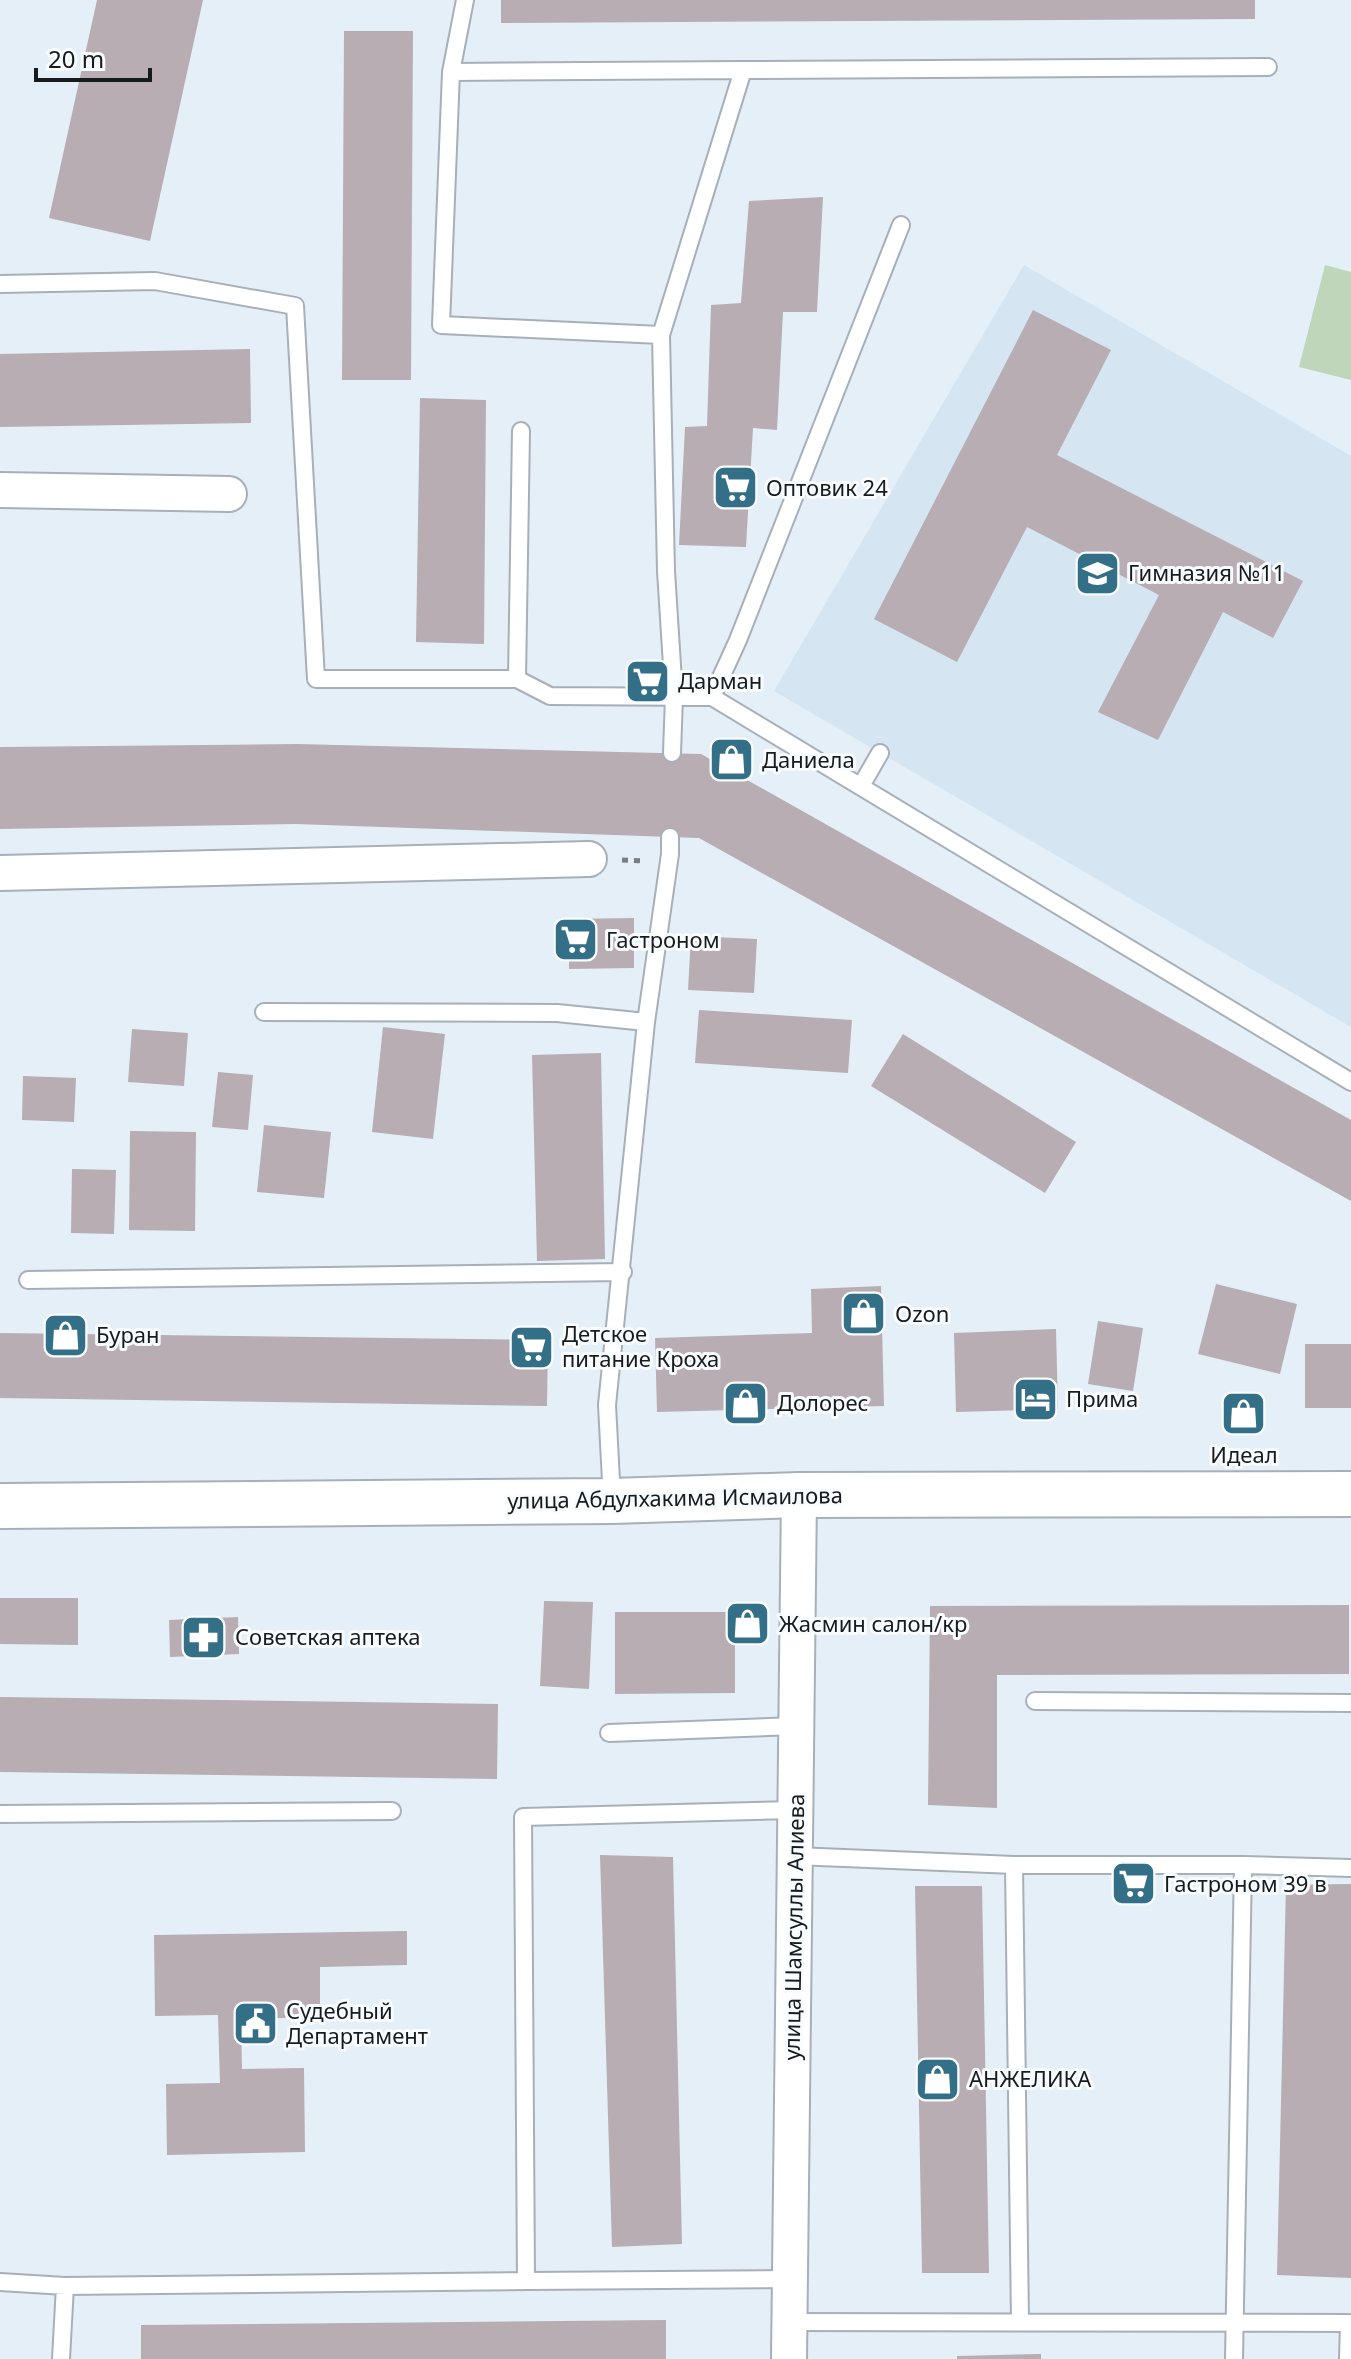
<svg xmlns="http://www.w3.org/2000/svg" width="1351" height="2359" viewBox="0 0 1351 2359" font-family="'Noto Sans',sans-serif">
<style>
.built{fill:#d5e5f2}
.green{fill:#c0d6ba}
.building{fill:#b8adb3}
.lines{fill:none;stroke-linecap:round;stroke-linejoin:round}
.lane-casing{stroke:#a7b0b8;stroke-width:20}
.street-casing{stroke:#a7b0b8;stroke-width:38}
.secondary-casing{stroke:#a7b0b8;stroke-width:48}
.path{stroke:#787f84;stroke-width:5;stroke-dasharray:6 6;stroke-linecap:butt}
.lane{stroke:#fff;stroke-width:16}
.street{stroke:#fff;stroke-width:34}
.secondary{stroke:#fff;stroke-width:44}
.labels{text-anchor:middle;stroke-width:6;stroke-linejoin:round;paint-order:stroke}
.poi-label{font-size:22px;fill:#171b1d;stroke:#f8fcff;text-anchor:start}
.street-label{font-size:22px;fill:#171b1d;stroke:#f8fcff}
</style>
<rect width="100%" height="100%" fill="#e5eff7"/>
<path class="built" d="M1024,265L1351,456V1027L774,691Z"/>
<path class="green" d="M1325,265L1351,272V380L1299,367Z"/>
<path class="building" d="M97,0H203L150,241L49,218Z
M501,0H1255V19L501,23Z
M344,31H413L411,380H342Z
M823,197L817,312H783L777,430L753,428L746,547L679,545L685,427L707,426L711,305L741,303L749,201Z
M1033,310L1111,350L1057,455L1303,581L1273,638L1223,612L1158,740L1098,712L1159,595L1027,527L957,662L874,619Z
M250,349L251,423L0,427V354Z
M420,398L486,400L484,644L416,642Z
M297,744L701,754L1351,1120V1201L699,838L296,824L0,829V747Z
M634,918V968L569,969V919Z
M691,936L757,939L754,993L688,990Z
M699,1010L852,1020L848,1073L695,1063Z
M383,1027L445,1034L433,1139L372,1132Z
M132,1029L188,1033L184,1086L128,1082Z
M903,1034L1076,1142L1045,1193L871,1086Z
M601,1053L605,1259L537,1261L532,1055Z
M218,1072L253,1075L248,1130L212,1127Z
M23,1076L76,1078L74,1122L22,1120Z
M264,1125L331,1132L324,1198L257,1192Z
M130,1131L196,1132L195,1231L129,1230Z
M72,1169L116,1170L114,1234L71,1233Z
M1216,1284L1297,1304L1280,1374L1198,1354Z
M881,1286L884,1406L657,1412L655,1338L812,1333L811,1289Z
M1098,1321L1143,1328L1133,1391L1088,1384Z
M1056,1329L1058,1409L956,1412L954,1333Z
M0,1333L548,1340L547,1406L0,1398Z
M1305,1344H1351V1408H1305Z
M0,1598H78V1645L0,1644Z
M544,1601L593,1602L589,1689L540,1686Z
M1349,1605V1674L997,1675V1808L928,1805L930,1606Z
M615,1612H735V1693L615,1694Z
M238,1617L239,1654L170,1657L169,1620Z
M0,1697L498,1704L497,1779L0,1772Z
M600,1855L673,1857L682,2244L612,2247Z
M1351,1884V2278L1277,2275L1286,1885Z
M915,1886H982L989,2273H922Z
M407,1931V1965L320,1967V2017L241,2019L242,2069L304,2068L305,2152L167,2155L166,2084L220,2083L218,2015L155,2016L154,1935Z
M666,2320V2359H141V2325Z
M1041,2354V2359H957V2356Z"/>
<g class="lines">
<defs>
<path id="lane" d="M451,72L465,0
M0,284L155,281L295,306L316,679H517
M661,335L441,325L451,72L743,70
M521,431L517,679L550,696L712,697L1351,1082
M712,697L738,640L901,225
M672,753L674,697L666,571L661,335L743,70L1268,67
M861,786L880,753
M264,1012L557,1013L646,1022
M28,1280L623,1272
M612,1500L607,1405L646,1022L670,854V837
M1035,1701L1351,1703
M609,1733L796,1726
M0,1814L392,1811
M795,1856L1014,1865
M790,2279L526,2281L523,1817L795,1810
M0,2282L65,2286
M790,2322L1349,2323L1348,2359
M1020,2322L1014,1865H1243L1351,1868
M61,2359L65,2286L526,2281
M1234,2359L1243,1865"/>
<path id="street" d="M0,490L229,494
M0,873L589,859
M789,2359L799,1495"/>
<path id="secondary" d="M0,1506L612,1501L799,1495L1351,1494"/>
</defs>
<use href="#lane" class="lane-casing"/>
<use href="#street" class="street-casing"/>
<use href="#secondary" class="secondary-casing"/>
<path class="path" d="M622,860L644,861"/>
<use href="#lane" class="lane"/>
<use href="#street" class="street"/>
<use href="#secondary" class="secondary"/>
</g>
<defs>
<symbol id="supermarket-square" viewBox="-11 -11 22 22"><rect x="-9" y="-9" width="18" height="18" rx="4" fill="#337087" stroke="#f8fcff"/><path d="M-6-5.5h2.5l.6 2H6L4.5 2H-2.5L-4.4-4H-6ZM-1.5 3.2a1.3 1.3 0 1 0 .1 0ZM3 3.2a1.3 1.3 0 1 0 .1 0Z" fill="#fff"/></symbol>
<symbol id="school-square" viewBox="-11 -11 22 22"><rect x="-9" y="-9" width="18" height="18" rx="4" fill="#337087" stroke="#f8fcff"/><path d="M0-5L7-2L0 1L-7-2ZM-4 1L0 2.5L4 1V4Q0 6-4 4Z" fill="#fff"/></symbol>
<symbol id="shop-square" viewBox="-11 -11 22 22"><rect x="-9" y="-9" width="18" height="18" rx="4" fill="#337087" stroke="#f8fcff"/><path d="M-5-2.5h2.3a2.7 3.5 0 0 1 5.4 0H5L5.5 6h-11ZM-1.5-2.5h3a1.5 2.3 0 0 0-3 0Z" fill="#fff"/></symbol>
<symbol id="hotel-square" viewBox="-11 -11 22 22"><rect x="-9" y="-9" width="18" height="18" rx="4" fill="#337087" stroke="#f8fcff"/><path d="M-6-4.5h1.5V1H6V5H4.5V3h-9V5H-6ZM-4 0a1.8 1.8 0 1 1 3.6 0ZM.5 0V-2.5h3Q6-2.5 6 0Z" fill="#fff"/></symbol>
<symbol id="pharmacy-square" viewBox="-11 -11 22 22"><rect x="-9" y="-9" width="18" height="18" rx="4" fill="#337087" stroke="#f8fcff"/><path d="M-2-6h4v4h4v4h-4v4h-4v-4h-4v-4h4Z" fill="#fff"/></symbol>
<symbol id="civic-square" viewBox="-11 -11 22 22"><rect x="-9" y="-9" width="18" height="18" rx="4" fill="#337087" stroke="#f8fcff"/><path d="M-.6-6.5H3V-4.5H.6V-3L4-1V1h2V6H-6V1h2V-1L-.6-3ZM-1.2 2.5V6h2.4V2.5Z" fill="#fff"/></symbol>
</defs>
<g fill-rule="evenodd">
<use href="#supermarket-square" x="710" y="462" width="51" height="51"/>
<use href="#school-square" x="1072" y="548" width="51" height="51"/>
<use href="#supermarket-square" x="622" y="656" width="51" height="51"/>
<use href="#shop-square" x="706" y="734" width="51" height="51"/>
<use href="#supermarket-square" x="550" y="914" width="51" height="51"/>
<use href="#shop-square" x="838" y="1288" width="51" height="51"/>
<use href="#shop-square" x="40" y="1310" width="51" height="51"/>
<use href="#supermarket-square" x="506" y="1322" width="51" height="51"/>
<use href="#hotel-square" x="1010" y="1374" width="51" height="51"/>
<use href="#shop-square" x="720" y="1378" width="51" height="51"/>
<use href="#shop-square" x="1218" y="1388" width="51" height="51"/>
<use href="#shop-square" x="722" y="1598" width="51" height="51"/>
<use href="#pharmacy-square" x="178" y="1612" width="51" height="51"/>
<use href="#supermarket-square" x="1108" y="1858" width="51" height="51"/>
<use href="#civic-square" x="230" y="1998" width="51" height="51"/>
<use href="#shop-square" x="912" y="2054" width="51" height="51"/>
</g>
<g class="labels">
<g class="poi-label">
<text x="766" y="496">Оптовик 24</text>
<text x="1128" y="581">Гимназия №11</text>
<text x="678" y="689">Дарман</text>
<text x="762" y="768">Даниела</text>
<text x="606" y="948">Гастроном</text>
<text x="895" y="1322">Ozon</text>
<text x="562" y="1342">Детское<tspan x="562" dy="25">питание Кроха</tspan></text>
<text x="96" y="1343">Буран</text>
<text x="1066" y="1407">Прима</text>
<text x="777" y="1411">Долорес</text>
<text x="1244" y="1463" text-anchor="middle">Идеал</text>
<text x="779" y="1632">Жасмин салон/кр</text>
<text x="235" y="1645">Советская аптека</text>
<text x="1164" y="1892">Гастроном 39 в</text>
<text x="286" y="2019">Судебный<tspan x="286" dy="25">Департамент</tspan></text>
<text x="969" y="2087">АНЖЕЛИКА</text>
</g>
<g class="street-label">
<text transform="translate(675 1498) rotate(-1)" y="8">улица Абдулхакима Исмаилова</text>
<text transform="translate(794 1927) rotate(-89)" y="8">улица Шамсуллы Алиева</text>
</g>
</g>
<path d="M36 68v12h114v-12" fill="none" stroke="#171b1d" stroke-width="4"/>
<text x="48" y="68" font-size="24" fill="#171b1d" stroke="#f8fcff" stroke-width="6" paint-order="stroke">20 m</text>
</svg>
